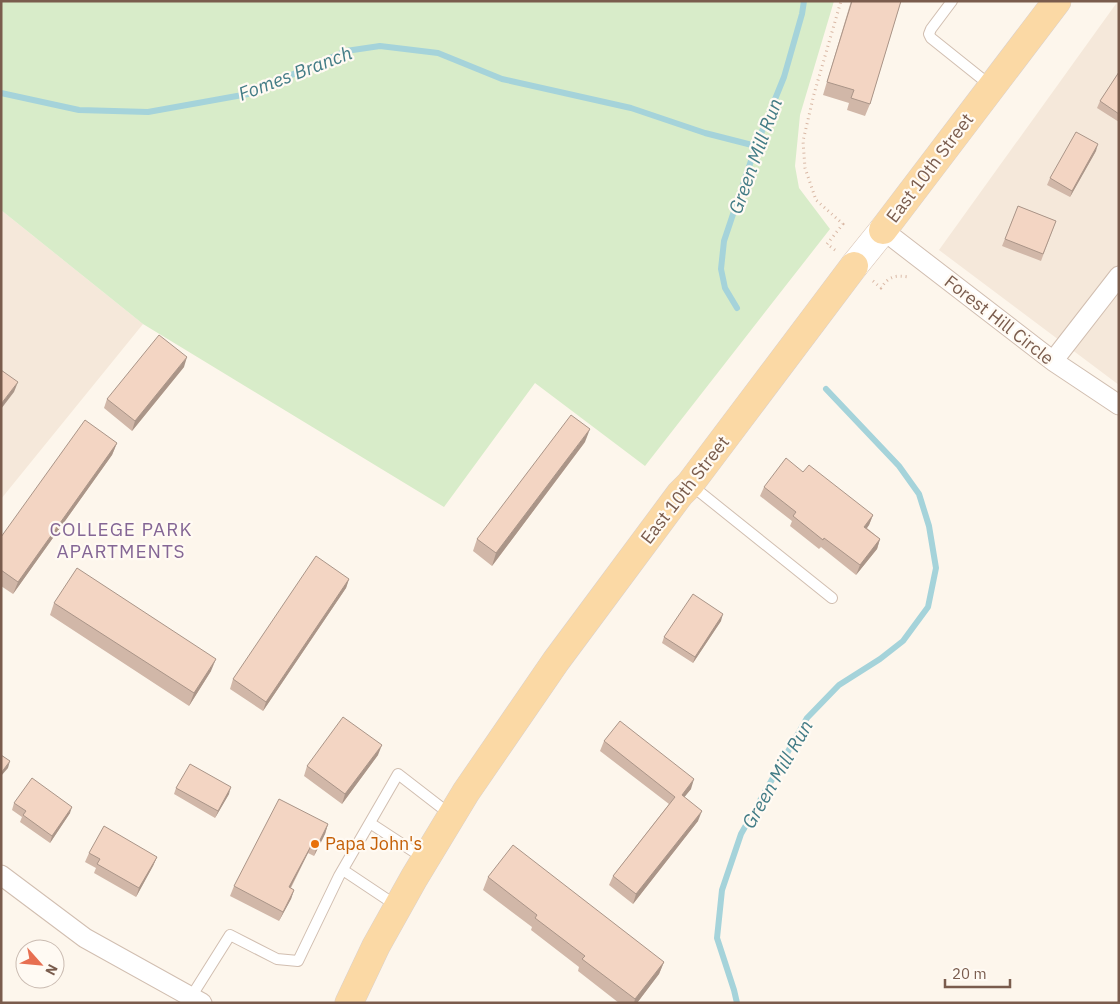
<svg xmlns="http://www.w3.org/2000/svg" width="1120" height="1004" viewBox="0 0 1120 1004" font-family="'IBM Plex Sans',sans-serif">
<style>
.residential{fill:#f5e8da}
.green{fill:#d8ecc9}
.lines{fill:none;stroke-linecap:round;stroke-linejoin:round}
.stream{stroke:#a5d3da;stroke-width:6}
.lane-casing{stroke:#d1beb0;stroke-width:12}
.street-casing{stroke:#d1beb0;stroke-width:21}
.secondary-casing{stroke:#d6c0b0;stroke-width:29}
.primary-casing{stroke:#dad1cd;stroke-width:29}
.path{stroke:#d9b8a5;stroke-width:3;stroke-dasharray:1 4;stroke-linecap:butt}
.lane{stroke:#fff;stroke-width:10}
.street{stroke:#fff;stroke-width:19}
.secondary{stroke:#fff;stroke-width:28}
.primary{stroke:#fbd9a5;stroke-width:28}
.wall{fill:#d1b7a8}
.shaded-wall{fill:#aa9588}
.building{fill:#f3d5c3;stroke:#aa9588}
.food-dot{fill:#e8710a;stroke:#fffaf3;stroke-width:2}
.labels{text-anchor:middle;stroke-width:4.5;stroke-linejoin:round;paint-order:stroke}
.street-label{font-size:18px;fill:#7a5c4d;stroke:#fffaf3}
.food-label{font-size:18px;fill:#c56008;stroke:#fffaf3;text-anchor:start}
.water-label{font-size:19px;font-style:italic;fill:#437c86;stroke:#fffaf3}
.neighbourhood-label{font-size:19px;letter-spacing:1px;fill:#846695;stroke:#fffaf3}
</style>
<rect width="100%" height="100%" fill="#fdf6ec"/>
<path class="residential" d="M1118,1H1119V385L939,250Z
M1,210L143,324L1,499Z"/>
<path class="green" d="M1,1H834L800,115L795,166L799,188L830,229L645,466L535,383L444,507L143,324L1,210Z"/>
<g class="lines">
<path class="stream" d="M1,93L79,110L148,112L248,94L346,51L380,46L438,53L502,79L631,108L705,133L756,146
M737,308L725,288L721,269L724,241L756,146L784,77L802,14L804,1
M737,1003L734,990L717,938L722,890L741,834L807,718L839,685L880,659L903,641L928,607L936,568L929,526L919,494L899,466L826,389"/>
<defs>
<path id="lane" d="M952,1L931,29L929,34L931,38L991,86
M691,485L832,598
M370,823L425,859
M343,870L397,906
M191,997L230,935L277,959L298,961L339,876L398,774L451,815"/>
<path id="street" d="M883,230L1053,361L1119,405
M1053,361L1119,276
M1,875L85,938L202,1003"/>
<path id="secondary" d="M854,266L883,230"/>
<path id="primary" d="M883,230L1057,1
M349,1003L376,946L414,878L466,792L556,661L680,494L690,484L854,266"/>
</defs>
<use href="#lane" class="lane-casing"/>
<use href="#street" class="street-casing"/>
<use href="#secondary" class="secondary-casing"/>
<use href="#primary" class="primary-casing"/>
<path class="path" d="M835,250L827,244L843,224L816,200L805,168L803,141L814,94L841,1
M873,281L881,288C889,276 895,275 909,277"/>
<use href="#lane" class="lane"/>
<use href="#street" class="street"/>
<use href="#secondary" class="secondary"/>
<use href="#primary" class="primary"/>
</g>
<path class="wall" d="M851,1H901L870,104L865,116L847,110L849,103L823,95Z
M1119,72V122L1097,108L1100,101Z
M1096,151L1070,197L1047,185L1050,178Z
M1018,206L1056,221L1041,261L1002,246Z
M184,367L132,431L104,408L107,399Z
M585,442L492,566L473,551L477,539Z
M117,443L112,455L13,594L1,586V537Z
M803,472L873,515L869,525L867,528L880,539L877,549L856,575L821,547L819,549L790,526L792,521L760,496L764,487Z
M349,579L346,588L263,711L230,689L233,679Z
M54,603L211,671L189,706L50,615Z
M721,621L693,663L662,643L664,637Z
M604,741L691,789L684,797L698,821L633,904L609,885L613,876L669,804L600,751Z
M378,755L342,804L304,776L307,766Z
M176,788L229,794L215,818L174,794Z
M14,803L70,813L50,843L20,822L22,817L12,810Z
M328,824L325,834L314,856L308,853L291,888L294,890L291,899L279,921L230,896L234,886Z
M89,853L157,857L153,866L136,897L94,873L96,868L85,862Z
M488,877L664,962L659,974L637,1003H619L578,971L579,967L531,930L532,927L483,890Z"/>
<path class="shaded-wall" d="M1098,144L1096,151L1070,197L1072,191Z
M187,357L184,367L132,431L135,421Z
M18,382L14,392L1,409V404Z
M590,429L585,442L492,566L496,553Z
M117,443L112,455L13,594L18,582Z
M873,515L869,525L861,536L864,527Z
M880,539L877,549L856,575L860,565Z
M349,579L346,588L263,711L266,702Z
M723,614L721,621L693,663L695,657Z
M216,659L211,671L189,706L194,693Z
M382,745L378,755L342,804L345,794Z
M10,761L8,768L1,776V773Z
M694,779L691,789L678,805L682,795Z
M231,787L229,794L215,818L218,811Z
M72,807L70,813L50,843L52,836Z
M702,811L698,821L633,904L636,894Z
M328,824L325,834L314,856L317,846Z
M312,844L308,853L286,896L289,887Z
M157,857L153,866L136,897L139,888Z
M294,890L291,899L279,921L283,912Z
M664,962L659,974L637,1003H634L635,999Z"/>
<path class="building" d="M852,1H901L870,104L851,98L854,90L827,82Z
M1119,72V114L1100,101Z
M1076,132L1098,144L1072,191L1050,178Z
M1018,206L1056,221L1043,254L1005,239Z
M159,335L187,357L135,421L107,399Z
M1,370L18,382L1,404Z
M571,415L590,429L496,553L477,539Z
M85,420L117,443L18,582L1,570V537Z
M786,458L803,472L809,465L873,515L864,527L880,539L860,565L824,538L823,540L793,516L796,512L764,487Z
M316,556L349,579L266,702L233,679Z
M77,568L216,659L194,693L54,603Z
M693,594L723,614L695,657L664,637Z
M343,717L382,745L345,794L307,766Z
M620,721L694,779L682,795L702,811L636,894L613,876L675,797L604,741Z
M1,755L10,761L1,773Z
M190,764L231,787L218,811L176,788Z
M32,778L72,807L52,836L23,815L26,811L14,803Z
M279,799L328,824L317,846L312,844L289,887L294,890L283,912L234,886Z
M104,826L157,857L139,888L97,864L100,859L89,853Z
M513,845L664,962L635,999L582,959L585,956L535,918L537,915L488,877Z"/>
<circle class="food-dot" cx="315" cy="844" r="5"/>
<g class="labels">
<g class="street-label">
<text transform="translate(930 168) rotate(-53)" y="6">East 10th Street</text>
<text transform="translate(999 320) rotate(38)" y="6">Forest Hill Circle</text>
<text transform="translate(685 490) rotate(-52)" y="6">East 10th Street</text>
</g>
<g class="food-label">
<text x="325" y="850">Papa John's</text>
</g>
<g class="water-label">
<text transform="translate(295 73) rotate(-21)" y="7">Fomes Branch</text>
<text transform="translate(755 156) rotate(-70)" y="7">Green Mill Run</text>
<text transform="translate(777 774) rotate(-60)" y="7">Green Mill Run</text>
</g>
<g class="neighbourhood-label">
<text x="121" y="536">COLLEGE PARK<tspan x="121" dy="22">APARTMENTS</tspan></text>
</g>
</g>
<rect width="1120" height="1004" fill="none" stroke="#7a5c4d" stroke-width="5"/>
<g transform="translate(40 964) rotate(117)"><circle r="24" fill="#fffaf3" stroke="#cabbb1"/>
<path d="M0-4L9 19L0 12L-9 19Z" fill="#e76f51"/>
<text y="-8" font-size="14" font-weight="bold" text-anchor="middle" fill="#7a5c4d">N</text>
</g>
<path d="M945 979v8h65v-8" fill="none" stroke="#7a5c4d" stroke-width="2.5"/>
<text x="952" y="979" font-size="15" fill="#7a5c4d" stroke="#fffaf3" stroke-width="4" paint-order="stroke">20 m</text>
</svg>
